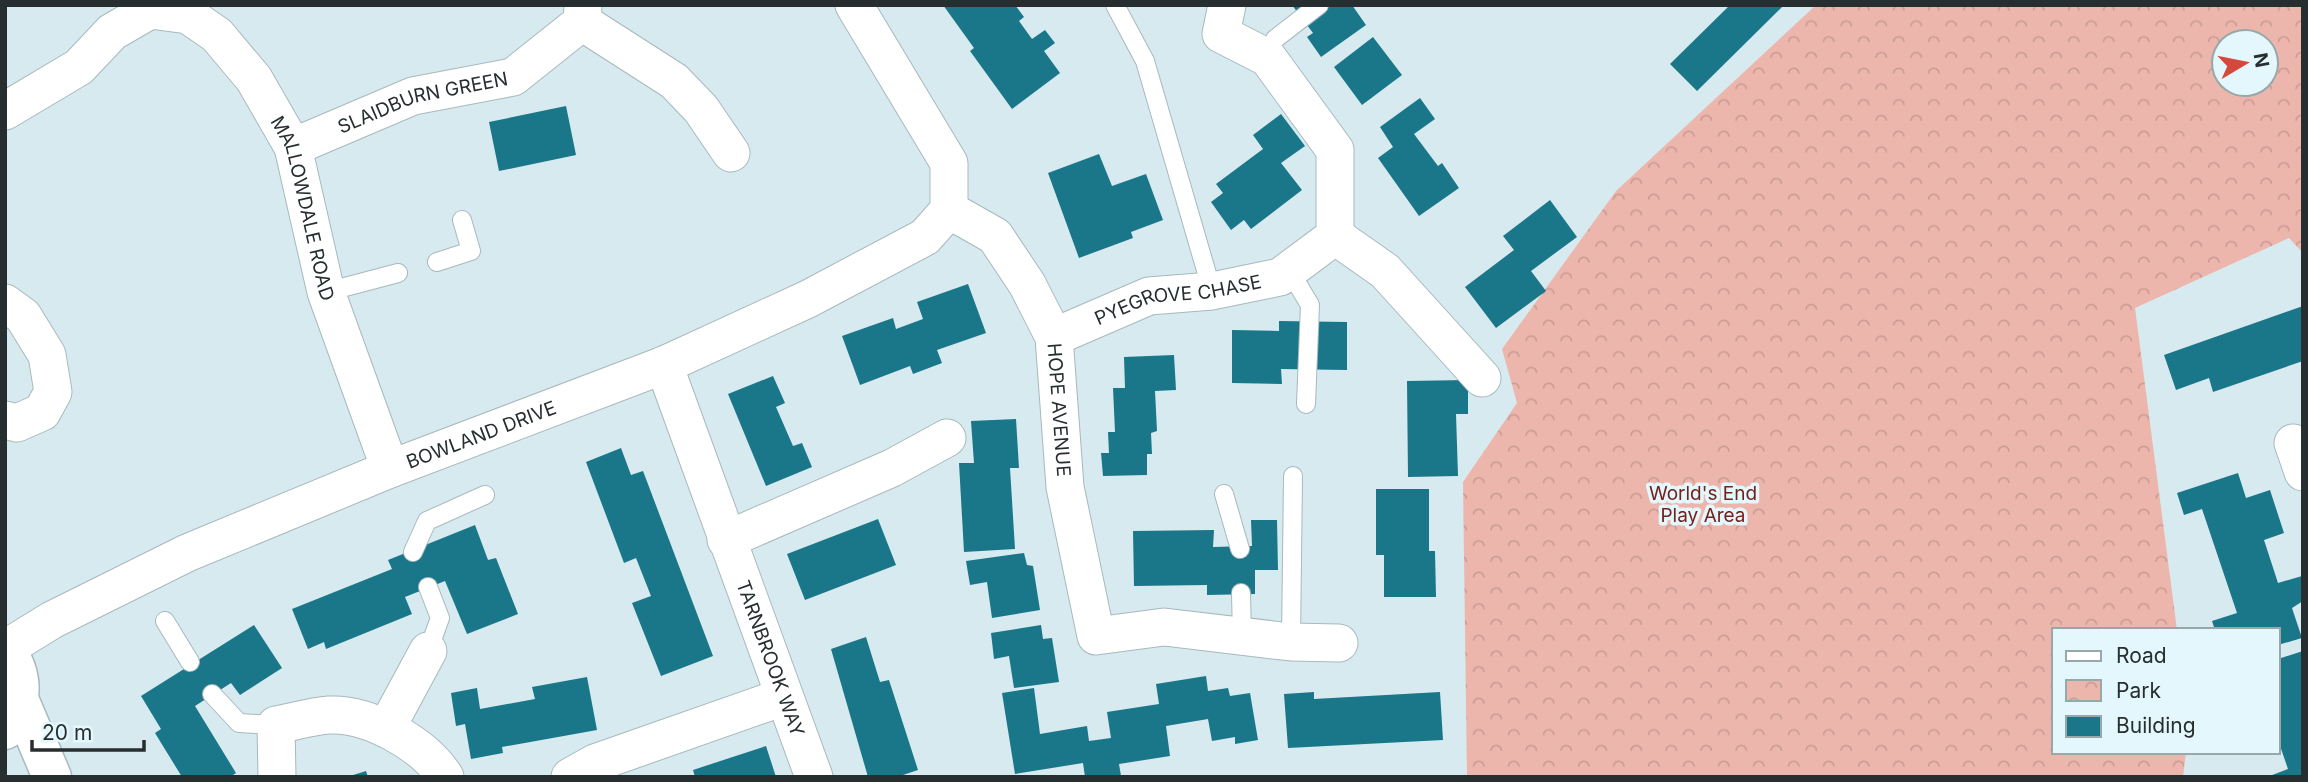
<svg xmlns="http://www.w3.org/2000/svg" width="2308" height="782" viewBox="0 0 2308 782" font-family="Inter,sans-serif">
<style>
.park{fill:url(#park-crowns);fill-rule:evenodd}
.building{fill:#1a7689}
.lines{fill:none;stroke-linecap:round;stroke-linejoin:round}
.lane-casing{stroke:#a7b9bd;stroke-width:20}
.street-casing{stroke:#a7b9bd;stroke-width:39}
.secondary-casing{stroke:#a7b9bd;stroke-width:41}
.lane{stroke:#fff;stroke-width:18}
.street{stroke:#fff;stroke-width:37}
.secondary{stroke:#fff;stroke-width:38}
.labels{text-anchor:middle;stroke-width:7;stroke-linejoin:round;paint-order:stroke}
.street-label{font-size:19px;fill:#272e30;stroke:#e4f7fc}
.park-label{font-size:19px;fill:#73221b;stroke:#e4f7fc}
</style>
<defs>
<pattern id="park-crowns" width="20" height="18" patternUnits="userSpaceOnUse" patternTransform="scale(1.75)"><rect width="20" height="18" fill="#edb6ad"/><path d="M2 6a3 3 0 1 1 6 0M12 15a3 3 0 1 1 6 0" fill="none" stroke="#cb9d95"/></pattern>
</defs>
<rect width="100%" height="100%" fill="#d7eaef"/>
<path class="park" d="M1816,5H2303V253L2289,238L2135,308L2177,630H2054V752H2186L2183,777H1467L1463,482L1517,403L1502,349L1616,191ZM2224,42H2266V84H2224Z"/>
<path class="building" d="M943,5H1015L1024,17L1019,21L1032,39L1045,30L1055,43L1044,51L1060,73L1012,109L970,51L974,48Z
M1292,5H1352L1366,25L1321,57L1307,37L1313,33Z
M1730,5H1784L1697,91L1670,64Z
M1373,37L1402,75L1362,105L1334,67Z
M1420,98L1435,119L1414,134L1438,166L1442,163L1459,188L1419,216L1378,158L1393,147L1380,127Z
M566,106L576,155L499,171L489,122Z
M1281,114L1305,146L1281,163L1302,190L1251,229L1244,220L1231,230L1211,202L1223,193L1216,184L1263,149L1253,135Z
M1099,154L1112,186L1146,174L1163,220L1131,232L1133,238L1079,258L1048,173Z
M1550,200L1577,237L1531,271L1546,291L1496,328L1465,287L1514,250L1503,236Z
M968,284L986,333L937,350L942,363L913,374L910,366L860,385L842,336L893,318L896,329L923,319L917,302Z
M2303,306V361L2213,392L2209,378L2176,390L2164,355Z
M1279,321L1347,322V370L1281,369L1282,384L1232,383V330L1279,331Z
M1174,355L1176,390L1155,391L1157,431L1151,433L1152,454H1147V475L1103,476L1101,453H1109L1108,432H1115L1113,388H1125L1124,357Z
M773,376L785,403L776,407L793,446L802,443L812,467L766,486L728,394Z
M1468,380V414H1456L1458,476L1408,477L1407,381Z
M1016,419L1019,468H1010L1015,549L964,552L959,463H974L971,421Z
M621,448L631,475L643,471L713,656L661,676L632,603L651,596L636,558L624,563L586,462Z
M2238,473L2246,498L2270,490L2284,533L2264,540L2278,583L2302,576L2303,579V601L2292,608L2302,638L2278,645V630H2215L2212,621L2237,613L2202,509L2184,515L2177,493Z
M1376,489H1429V551H1435L1436,597H1384V555H1376Z
M878,519L896,565L805,600L787,554Z
M1251,520H1277L1278,570H1255V594L1207,595V585L1134,586L1133,531L1214,530L1213,547L1252,546Z
M475,525L488,560L496,558L518,614L467,634L445,581L405,597L412,614L326,649L324,642L308,649L292,609L392,569L388,560Z
M1024,553L1027,565L1033,566L1040,610L992,618L987,582L970,585L966,561Z
M254,625L282,668L240,695L231,683L195,706L236,773L230,777H182L155,733L161,729L141,696Z
M1041,625L1043,639L1052,638L1059,682L1014,688L1009,656L994,659L991,633Z
M866,637L880,682L889,680L918,770L897,777H868L831,649Z
M2303,651V777H2267L2288,769L2278,740V659Z
M1206,676L1208,691L1228,688L1230,696L1250,693L1258,740L1235,744V737L1212,741L1208,719L1166,726L1170,756L1119,764L1121,776L1085,777L1083,763L1015,774L1002,693L1034,688L1040,734L1087,726L1089,741L1111,738L1107,712L1159,704L1156,684Z
M587,677L597,730L502,747L503,753L471,759L465,724L456,726L451,693L477,688L480,709L535,699L532,687Z
M1314,692V699L1440,692L1443,740L1288,748L1284,694Z
M766,746L776,777H695L693,770Z
M366,771L368,777H350V776Z"/>
<g class="lines">
<defs>
<path id="lane" d="M1115,5L1145,61L1212,291
M1268,58L1275,39L1319,5
M437,262L471,251L462,220
M1289,270L1310,305L1306,404
M326,292L398,273
M1224,494L1240,549
M413,552L427,521L485,495
M1241,593L1242,636
M165,621L190,662
M1291,642L1293,476
M428,651L440,618L428,587
M212,694L239,723L276,725"/>
<g id="street">
<path d="M854,5L949,163V210"/>
<path id="s1" d="M150,10L188,15L217,35L254,79L293,147L326,292L390,469"/>
<path d="M582,22L674,81L701,109L731,153"/>
<path d="M5,111L79,67L112,32L150,10"/>
<path id="s2" d="M293,147L413,96L513,77L582,22L583,5"/>
<path id="s3" d="M949,210L995,236L1027,284L1054,337L1065,487L1096,636L1164,627L1291,642L1339,643"/>
<path d="M1335,236L1385,271L1482,378"/>
<path d="M5,303L23,316L47,355L53,392L42,412L17,423L5,420"/>
<path id="s4" d="M1054,337L1149,296L1212,291L1280,277L1335,236V150L1268,58L1221,34L1227,5"/>
<path id="s5" d="M664,365L814,777"/>
<path d="M2293,443L2303,472"/>
<path d="M726,540L892,468L947,438"/>
<path id="s6" d="M5,649L52,620L187,553L390,469L664,365L808,299L925,237L949,210"/>
<path d="M387,727L428,651"/>
<path d="M277,777L276,725C293,722 312,716 329,715C369,713 424,744 445,777"/>
<path d="M570,777L595,763L783,697"/>
</g>
<path id="secondary" d="M5,649C25,675 24,703 5,730
M19,699L52,777"/>
</defs>
<use href="#lane" class="lane-casing"/>
<use href="#street" class="street-casing"/>
<use href="#secondary" class="secondary-casing"/>
<use href="#lane" class="lane"/>
<use href="#street" class="street"/>
<use href="#secondary" class="secondary"/>
</g>
<g class="labels">
<g class="street-label">
<text dy="7" stroke="none"><textPath href="#s2" startOffset="138">SLAIDBURN GREEN</textPath></text>
<text dy="7" stroke="none"><textPath href="#s1" startOffset="271">MALLOWDALE ROAD</textPath></text>
<text dy="7" stroke="none"><textPath href="#s4" startOffset="131">PYEGROVE CHASE</textPath></text>
<text dy="7" stroke="none"><textPath href="#s3" startOffset="243">HOPE AVENUE</textPath></text>
<text dy="7" stroke="none"><textPath href="#s6" startOffset="523">BOWLAND DRIVE</textPath></text>
<text dy="7" stroke="none"><textPath href="#s5" startOffset="312">TARNBROOK WAY</textPath></text>
</g>
<g class="park-label">
<text x="1703" y="500">World's End<tspan x="1703" dy="22">Play Area</tspan></text>
</g>
</g>
<rect width="2308" height="782" fill="none" stroke="#272e30" stroke-width="14"/>
<rect x="2052" y="628" width="228" height="126" fill="#e4f7fc" stroke="#98a7aa" stroke-width="2"/>
<rect x="2066" y="651" width="35" height="10" fill="#ffffff" stroke="#98a7aa" stroke-width="2"/>
<text x="2116" y="663" font-size="21" fill="#272e30">Road</text>
<rect x="2066" y="680" width="35" height="21" fill="url(#park-crowns)" stroke="#98a7aa" stroke-width="2"/>
<text x="2116" y="698" font-size="21" fill="#272e30">Park</text>
<rect x="2066" y="716" width="35" height="21" fill="#1a7689" stroke="#98a7aa" stroke-width="2"/>
<text x="2116" y="733" font-size="21" fill="#272e30">Building</text>
<g transform="translate(2245 63) rotate(80)"><circle r="33" fill="#e4f7fc" stroke="#98a7aa" stroke-width="2"/>
<path d="M0-5L12 26L0 18L-12 26Z" fill="#d5483b"/>
<text y="-10" font-size="19" font-weight="bold" text-anchor="middle" fill="#272e30">N</text>
</g>
<path d="M32 740v10h112v-10" fill="none" stroke="#272e30" stroke-width="3.5"/>
<text x="42" y="740" font-size="21" fill="#272e30" stroke="#e4f7fc" stroke-width="5" paint-order="stroke">20 m</text>
</svg>
